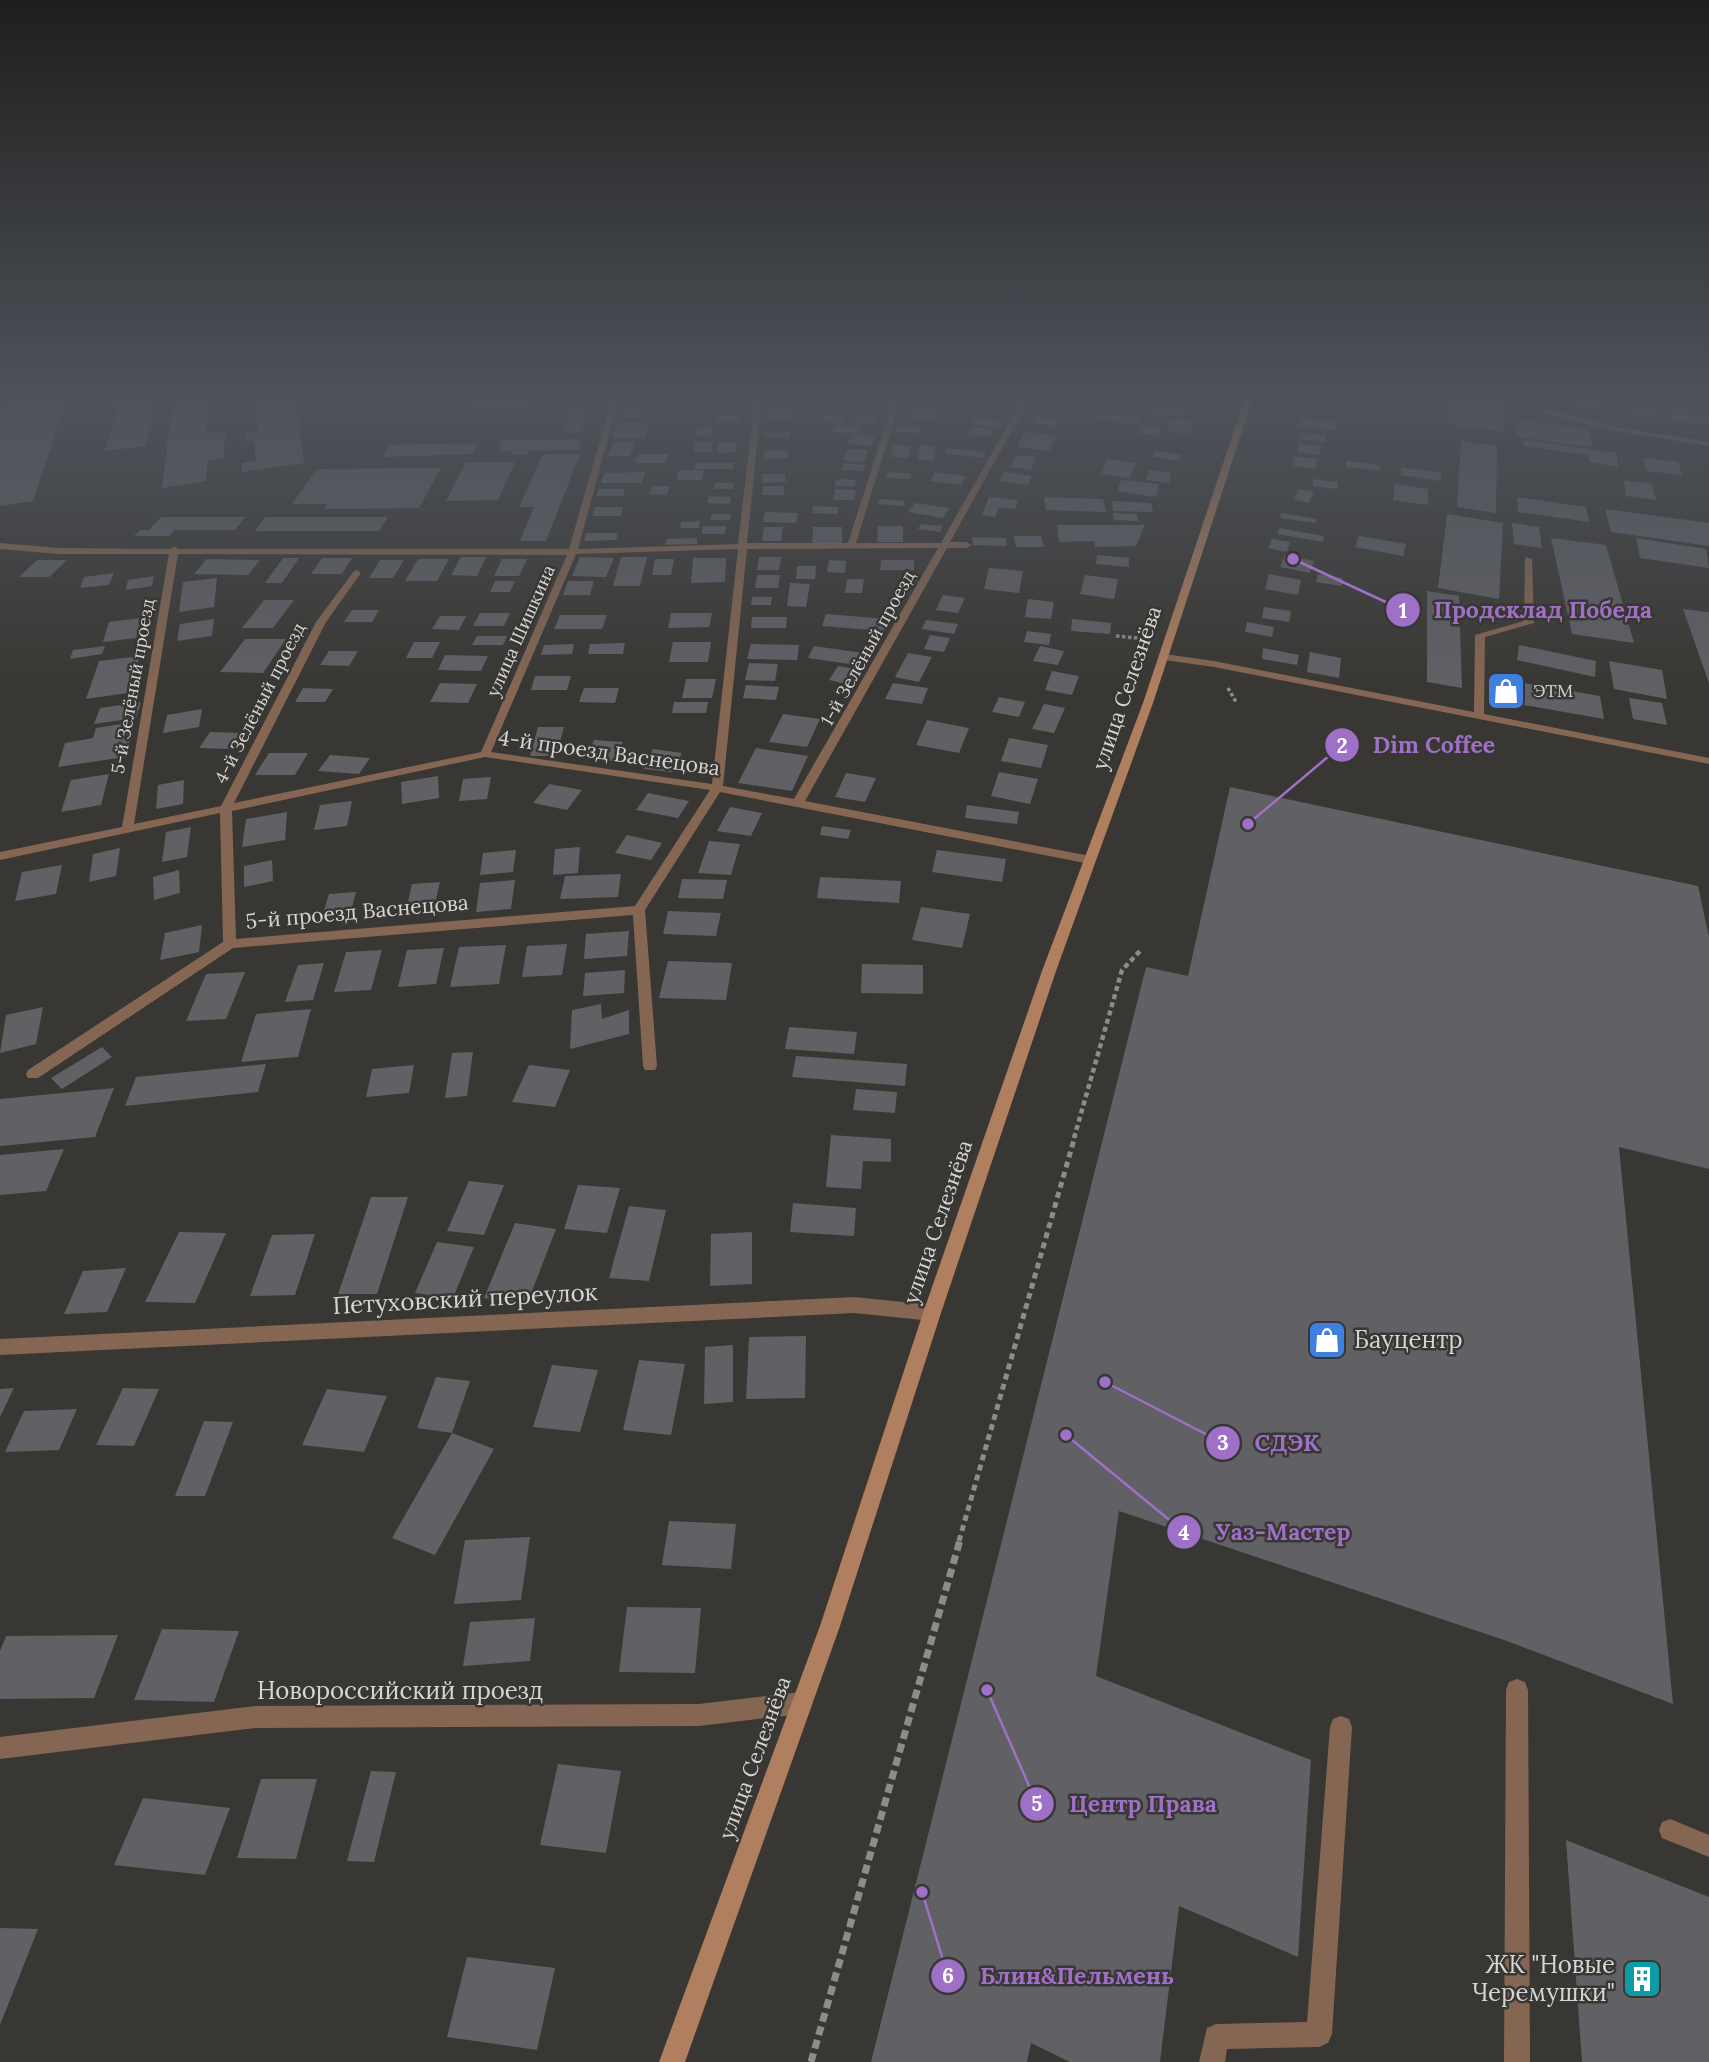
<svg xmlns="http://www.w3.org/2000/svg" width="1709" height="2062" viewBox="0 0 1709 2062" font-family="Lora,serif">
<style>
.building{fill:#606065}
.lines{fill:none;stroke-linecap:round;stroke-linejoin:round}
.path-far3{stroke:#8d8c89;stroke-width:3.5;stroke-dasharray:3.5 2.5;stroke-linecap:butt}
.path-far2{stroke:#8d8c89;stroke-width:4.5;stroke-dasharray:5 3.5;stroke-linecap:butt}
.path-far1{stroke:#8d8c89;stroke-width:5;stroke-dasharray:6 4.5;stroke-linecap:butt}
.path{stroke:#8d8c89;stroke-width:7;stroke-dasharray:9 5;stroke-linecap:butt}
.lane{fill:#856652;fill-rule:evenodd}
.street{fill:#856652;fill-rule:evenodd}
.secondary{fill:#af7f5f;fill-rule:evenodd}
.labels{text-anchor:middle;stroke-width:5;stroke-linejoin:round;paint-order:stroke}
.far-street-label{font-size:18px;fill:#d6d5d3;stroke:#393733}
.far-poi-label{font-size:18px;fill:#d6d5d3;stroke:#393733;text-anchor:start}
.street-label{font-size:21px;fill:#d6d5d3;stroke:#393733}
.near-street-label{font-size:24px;fill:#d6d5d3;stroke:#393733}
.near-poi-label{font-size:24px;fill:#d6d5d3;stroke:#393733;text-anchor:start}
.leader{fill:none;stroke:#9f70c7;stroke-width:2.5}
.callout-dot{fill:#9f70c7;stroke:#393733;stroke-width:2.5}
.mark-label{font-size:21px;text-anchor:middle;font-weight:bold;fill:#fff}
.callout-label{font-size:23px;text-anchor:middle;font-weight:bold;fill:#9f70c7;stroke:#393733;stroke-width:5;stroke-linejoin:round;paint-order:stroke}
</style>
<rect width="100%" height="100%" fill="#393733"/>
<path class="building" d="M29,398H67L33,501L0,506V417L7,401Z
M115,398H156L145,446L105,451L117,409H111Z
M173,398H208L206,433L225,431L224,458L208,460L206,481L162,488Z
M256,398H296L304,463L242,472V463L256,461L254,441L246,442L245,433L258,431Z
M352,398H408L403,404H347Z
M1149,398L1200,401V406L1149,402Z
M1449,398H1504V432L1447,424Z
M1561,398L1654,407L1658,417L1562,406Z
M1044,400L1073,403L1071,409L1042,405Z
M471,402H533L529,411H466Z
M574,403H592L581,432H562Z
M1308,403L1343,407L1342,414L1307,410Z
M987,404L1010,406L1007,413L984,411Z
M1148,406L1184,409V417L1148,414Z
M911,408L936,410L934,419L908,418Z
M1667,408L1709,413V425L1672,421Z
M768,409H793L792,420H767Z
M625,410H647L643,418H622Z
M825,412H844L842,423L822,422Z
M1094,413L1139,416L1138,424L1092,420Z
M858,415L876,416L874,424L856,423Z
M718,416H741L740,422H717Z
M1035,417L1057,419L1055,426L1033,424Z
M974,418L1002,420L1000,427L972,425Z
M1171,418L1194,421L1189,434L1166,431Z
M1299,418L1338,423L1336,431L1298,426Z
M1516,420L1589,429L1593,447L1517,437Z
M618,423H650L645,438H612Z
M835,425L860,426L858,434L833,432Z
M898,425L920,426L918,433L896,432Z
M1141,425L1160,426V435L1141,434Z
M712,426L711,436H695L698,427Z
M972,427L995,430L991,437L968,435Z
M766,432H790V437H765Z
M1025,432L1057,436L1049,451L1017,447Z
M1300,432L1326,435L1325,442L1299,439Z
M852,435L875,436L871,446L847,444Z
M582,439L579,450L528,451L527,455H511L512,451H498L502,440Z
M1523,440L1617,453L1618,467L1589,462V455L1524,446Z
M1461,441L1497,446L1496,513L1457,507Z
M614,442H636L630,456H608Z
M695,442H712L711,452H694Z
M478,443L473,454L383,457L389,445Z
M718,443H737L736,452L717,453Z
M1299,444L1321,446L1320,455L1297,452Z
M893,445L911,446L909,458L891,457Z
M920,445L936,446L933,461L917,460Z
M947,448L985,452L983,458L944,453Z
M848,449L868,450L864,462L843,461Z
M765,451H789L788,458L764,459Z
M1156,451L1181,455L1178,461L1153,457Z
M543,454H580L546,541H520L534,507H519Z
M638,454H668L665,463H635Z
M1016,455L1037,457L1031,470L1010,467Z
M1294,456L1317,459L1316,469L1293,466Z
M1643,458L1678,462L1682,475L1647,471Z
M1107,459L1136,463L1130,478L1101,474Z
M1346,461L1380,465L1381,471L1346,467Z
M466,462H515L498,500L446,501Z
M696,463H734L733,469H694Z
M843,463L865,465L863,471L841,470Z
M1401,467L1441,473V481L1401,475Z
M441,468L419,508L324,509L328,504H292L317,469Z
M679,470H704L702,480H677Z
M1149,470L1171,473L1169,483L1146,480Z
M645,472L642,483H601L604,473Z
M888,472L912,474L910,479L886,477Z
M935,472L966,476L961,485L930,481Z
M1004,472L1032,476L1028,485L999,481Z
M762,474H785L786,482L762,483Z
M836,479L856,480L855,487L835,486Z
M1313,479L1338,482V489L1313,486Z
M1121,480L1159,484L1156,497L1117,491Z
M1624,480L1652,484L1656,500L1626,496Z
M715,483H734L733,489H714Z
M1395,484L1428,489V505L1393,500Z
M652,486H670L667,495L649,494Z
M763,486H784V495H762Z
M599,489H625L623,496H596Z
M835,489L856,490L854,500H833Z
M1299,489L1314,492L1309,503L1294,500Z
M709,496L731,497L730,504L707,503Z
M989,497L1018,500L1015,509L999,507L995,517L982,515Z
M1044,497L1103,499L1106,512L1046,510Z
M1517,497L1586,507L1589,522L1518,512Z
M880,499L905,501L904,506L878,504Z
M1112,501L1151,503L1153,512L1113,511Z
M915,503L949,508L943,518L908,512Z
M813,506L838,507L837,514L812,513Z
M595,507H623L621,516H592Z
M1605,509L1709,523V546L1611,532Z
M765,512L798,513L796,523L763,522Z
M1113,513L1137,514L1138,521L1114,520Z
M1281,513L1317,519L1316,523L1280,518Z
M712,514H731L730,520H710Z
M1447,514L1503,523L1499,599L1438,588Z
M161,517H245L235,530H174L169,536H134L140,530H149Z
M265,517H388L379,531H255Z
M700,521L699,528H680L681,522Z
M1512,523L1539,527L1542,548L1514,544Z
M921,524L942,526L940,532L918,529Z
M1057,525H1145L1136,546L1095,547L1094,541L1059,542Z
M703,526H726L725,534H702Z
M878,526H903V542H877Z
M764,527H783L781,541H762Z
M813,527H842V544H812Z
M1279,528L1324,536L1323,542L1277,534Z
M586,533H618L616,540L584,541Z
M1014,536H1041L1044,547H1016Z
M1359,536L1406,544L1403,556L1355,547Z
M972,537L1006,538L1007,546L973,545Z
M697,538V544L665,545L667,539Z
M1551,538L1606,545L1634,643L1572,634Z
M1636,538L1706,549L1709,568L1640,558Z
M1272,539L1290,542L1287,552L1268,548Z
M1097,555L1129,558V567L1096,564Z
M1285,555L1314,561L1310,573L1280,567Z
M461,557H486L477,576L451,575Z
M580,557L614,558L606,577L572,576Z
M621,557H647L640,586H613Z
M759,557H781L779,570H757Z
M283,558H299L282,583H265Z
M322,558H352L342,574H311Z
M693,558H726L725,582L691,583Z
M207,559L260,560L248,575L194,574Z
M418,559H449L437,581H405Z
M502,559H527L519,576H494Z
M655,559H674L671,575H652Z
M37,560H67L49,577H19Z
M380,560H404L393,578H369Z
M829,560L846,561L845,573L827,572Z
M881,560H914V570H880Z
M797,566H816L815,579H796Z
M989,568L1023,571L1019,593L984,589Z
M114,573L109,585L80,588L84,577Z
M1269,574L1301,580L1298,595L1265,589Z
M1318,574L1343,578L1342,586L1316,582Z
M757,575H780L778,588H755Z
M1085,575L1118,579L1114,599L1080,594Z
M154,576L152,586L126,590L128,580Z
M217,578L214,607L179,612L183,582Z
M847,579H864L862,593H845Z
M495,581H515L510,592H490Z
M568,581H594L590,595H563Z
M790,583L810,584L806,607L787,606Z
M1427,591L1459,596L1462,688L1427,682Z
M943,595L965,598L958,613L936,610Z
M752,597H772L771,605H751Z
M1028,599L1054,602L1051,619L1025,617Z
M264,600H294L273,628H242Z
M1264,607L1291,611L1289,622L1262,618Z
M1683,609L1709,612V683Z
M352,610H379L372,622H344Z
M480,613H510L504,626H473Z
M671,613H712L709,627L668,628Z
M826,614L887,619L884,631L822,626Z
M560,615H607L602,629H554Z
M440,616H466L459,630L432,629Z
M752,617H787L786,628H751Z
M141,618L136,638L103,642L109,622Z
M214,619L212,636L177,641L180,624Z
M1072,619L1111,623L1110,634L1071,631Z
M926,620L958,624L954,634L922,629Z
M1247,622L1274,627L1272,637L1245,632Z
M1027,631L1051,634L1049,645L1024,642Z
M930,635L950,638L944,652L924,649Z
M477,636H507L503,645H472Z
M245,639H286L263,673L220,672Z
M414,642H440L432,658H406Z
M673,642H711L708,662H669Z
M625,643L623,654H588L590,644Z
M574,644L572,654L541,655L544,645Z
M751,644L799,645L797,660L747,659Z
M1519,645L1596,661L1595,677L1517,660Z
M105,646L102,654L70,659L73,650Z
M814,646L863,653L857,665L808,658Z
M1040,646L1064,651L1058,665L1033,661Z
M1263,648L1299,655L1297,665L1262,659Z
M329,651H358L349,666L320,665Z
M1310,652L1341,658L1339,678L1307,672Z
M908,653L932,657L919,682L895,677Z
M445,655L488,656L481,671L438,670Z
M140,656L128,693L86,699L99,661Z
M1609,661L1662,670L1667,699L1614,689Z
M749,663L778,664L775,681L745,680Z
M838,666L861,670L852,685L829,680Z
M1052,671L1079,676L1072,695L1045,690Z
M535,676H571L567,690H531Z
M1494,678L1600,696L1604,719L1495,700Z
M686,679H716L712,698H682Z
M440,683L477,684L468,703L430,702Z
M893,683L928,688L922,704L885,699Z
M746,685L779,687L776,700L743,698Z
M303,688L333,689L325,702H295Z
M584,688H619L615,703L579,702Z
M999,697L1025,702L1019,717L992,712Z
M1629,698L1662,703L1667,725L1633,719Z
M141,702L136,718L94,724L100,708Z
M674,702H708L706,713H672Z
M1044,704L1065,708L1054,733L1032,729Z
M202,709L199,727L163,733L167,715Z
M783,714L820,719L807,747L769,742Z
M927,720L969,728L959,753L916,745Z
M135,722L125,757L58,767L65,743L93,738L96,728Z
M538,727H564L556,756H530Z
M210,732L240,733L229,749L199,748Z
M1009,738L1048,745L1041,768L1001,761Z
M594,740L623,742L615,761L586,759Z
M756,748L808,756L792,791L738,783Z
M653,749L682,753L672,772L644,769Z
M269,753H308L295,775H255Z
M330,755L370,758L359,774L318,771Z
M999,772L1038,779L1030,804L991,796Z
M846,773L876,778L865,802L835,797Z
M109,774L101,805L61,812L71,780Z
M438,776L439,798L402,804L401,782Z
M491,777L487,799L459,801L463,779Z
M184,780L183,804L156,809L158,785Z
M549,784L582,790L567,810L533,803Z
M1230,787L1698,886L1709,937V1169L1619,1147L1673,1704L1507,1641L1119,1511L1096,1676L1311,1760L1298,1957L1179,1906L1160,2062H1070L1031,2043L1027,2062H871L1146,967L1188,976Z
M648,793L689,801L678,818L636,810Z
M352,801L347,826L314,830L320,805Z
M967,805L1019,812L1017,824L965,818Z
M730,807L762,813L751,836L717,831Z
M287,812L285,840L242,847L246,819Z
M822,826L851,830L848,839L820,835Z
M191,827L187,857L162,862L166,832Z
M627,835L662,843L651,860L615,853Z
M709,841L740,844L731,875L698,873Z
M580,847L578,873L553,875L555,849Z
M120,848L116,876L89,882L93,854Z
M516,850L513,872L480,875L483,853Z
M937,850L1006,859L1002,882L932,872Z
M272,860L273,881L244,887V866Z
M62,865L56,894L15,901L22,872Z
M179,870L180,893L154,900L153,877Z
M621,874L618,897L560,899L565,876Z
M820,877L901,881L899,903L817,898Z
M682,879L727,880L723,899L678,898Z
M515,880L511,909L476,912L480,883Z
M440,882L434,908L406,911L412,884Z
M356,892L350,915L322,917L329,894Z
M921,907L970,914L962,948L912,940Z
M668,911L721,913L716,936L663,934Z
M202,925L199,952L160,960L165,933Z
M629,931L627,956L584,959L586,934Z
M567,944L562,975L522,977L527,946Z
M506,945L499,984L450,987L459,947Z
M444,948L436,984L398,987L407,950Z
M382,950L371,990L334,992L346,952Z
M668,961L732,963L726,1000L659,998Z
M324,963L313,1000L285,1002L298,965Z
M862,964L923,965V994L861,993Z
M625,970L624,993L583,996L585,973Z
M245,972L226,1019L186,1021L206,974Z
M601,1004L602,1019L629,1010V1034L570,1049L572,1010Z
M43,1007L36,1044L0,1053L6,1015Z
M311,1009L298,1057L241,1062L256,1014Z
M789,1027L857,1032L854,1054L785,1049Z
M102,1047L112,1057L62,1089L51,1078Z
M473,1052L467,1096L445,1098L452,1053Z
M796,1056L907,1064L905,1086L792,1077Z
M266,1064L258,1092L125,1106L136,1077Z
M414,1065L409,1093L366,1097L372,1069Z
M529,1065L570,1070L555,1107L512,1102Z
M114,1088L95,1137L0,1146V1099Z
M856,1089L897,1092L895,1113L853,1110Z
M831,1135L891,1139V1162L863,1161L861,1189L826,1187Z
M64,1149L46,1191L0,1195V1155Z
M469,1181L504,1185L484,1235L447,1231Z
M578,1185L620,1188L607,1233L564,1229Z
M371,1197H408L377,1294H338Z
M793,1203L856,1208L854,1236L790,1232Z
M629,1206L666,1210L649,1281L609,1278Z
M515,1223L556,1229L527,1304L484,1298Z
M179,1232L226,1233L195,1303L145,1302Z
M752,1232V1284L710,1286L711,1234Z
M315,1234L295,1295L250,1296L272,1235Z
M437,1242L474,1247L453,1298L415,1293Z
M126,1268L107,1312L64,1314L83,1271Z
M806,1336L805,1398L746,1399L749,1337Z
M733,1345V1402L704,1404L705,1347Z
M639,1360L685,1364L671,1435L623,1430Z
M552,1365L598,1370L580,1432L533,1427Z
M436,1377L470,1381L452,1433L417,1428Z
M14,1388L0,1417V1389Z
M123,1388L159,1389L134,1446L96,1445Z
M327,1389L387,1396L364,1452L302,1445Z
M77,1409L59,1450L5,1452L24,1411Z
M204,1421L233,1422L205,1496H175Z
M452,1433L494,1449L435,1555L392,1538Z
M669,1521L736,1524L731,1569L662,1565Z
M530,1537L521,1600L454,1604L465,1540Z
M627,1607L701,1608L695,1673L619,1672Z
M535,1618L530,1661L463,1666L470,1622Z
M162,1629L239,1631L214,1702L134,1700Z
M118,1635L94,1698L0,1699V1651L6,1636Z
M558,1764L621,1771L606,1853L540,1845Z
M371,1771L396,1772L374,1862L347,1861Z
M261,1779H317L296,1859L237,1858Z
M143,1798L230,1808L205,1875L114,1865Z
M1566,1840L1709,1897V2062H1582Z
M0,1928L38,1929L0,2025Z
M467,1957L555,1968L537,2050L447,2037Z"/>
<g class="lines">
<path class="path-far3" d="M1116,636L1147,639
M1228,688L1236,702"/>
<path class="path-far2" d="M1074,1138L1122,970L1140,951"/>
<path class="path-far1" d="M959,1541L1075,1136"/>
<path class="path" d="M811,2062L960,1540"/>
<path class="lane" d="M1542,408L1610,426L1709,442V446L1610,430L1539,412Z
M1525,557L1532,559L1534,623L1485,637L1484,714L1709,758V764L1214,667L1164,660L1159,657L1164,654L1214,661L1474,712L1475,635L1524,621Z
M1517,1679L1525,1682L1528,1690L1530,2062H1504L1506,1690L1509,1682Z
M1341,1716L1349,1719L1352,1727L1332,2034L1328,2043L1319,2047L1227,2049L1225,2062H1199L1207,2028L1216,2024L1307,2022L1330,1727L1333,1719Z
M1670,1819L1709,1835V1857L1662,1838L1659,1830L1662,1822Z"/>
<path class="street" d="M612,398H619L578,549L738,544L755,398H762L747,543H848L894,398H901L856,543H941L1023,398H1030L950,542H967L971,545L967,548H947L805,801L1090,856L1096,860L1094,863L1090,864L720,792L645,910L657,1066L655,1070H645L643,1066L633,915L233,948L38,1078H28L26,1074L28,1070L223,942L220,813L0,860V852L122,827L169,554H58L0,549V543L58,548L170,549L174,546L178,549H569ZM938,548L794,799L723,786L747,549ZM738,549L712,784L491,752L576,554ZM178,554L567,555L481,752L234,803L326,622L361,573L357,570L354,571L316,622L221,806L134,824ZM485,757L710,790L635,906L236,939L232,811Z
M854,1297L932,1305L938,1307L941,1313L938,1319L932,1321L854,1313L0,1355V1339Z
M801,1692L809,1695L812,1703L809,1711L801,1714L699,1726L255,1728L0,1759V1737L255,1706L699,1704Z"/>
<path class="secondary" d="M1245,398H1253L1153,703L1056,971L941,1313L840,1626L685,2062H659L820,1626L923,1313L1042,971L1143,703Z"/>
</g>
<linearGradient id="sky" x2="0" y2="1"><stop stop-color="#1f1e1c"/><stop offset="0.58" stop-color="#4e535b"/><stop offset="1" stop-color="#4e535b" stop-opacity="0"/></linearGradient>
<rect width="1709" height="687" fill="url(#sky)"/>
<defs>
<symbol id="shop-square" viewBox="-11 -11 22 22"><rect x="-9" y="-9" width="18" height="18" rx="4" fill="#3f7fe0" stroke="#393733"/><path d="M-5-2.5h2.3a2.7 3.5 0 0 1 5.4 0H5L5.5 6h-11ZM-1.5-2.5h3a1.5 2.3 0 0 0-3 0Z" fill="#fff"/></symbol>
<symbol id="building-square" viewBox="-11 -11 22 22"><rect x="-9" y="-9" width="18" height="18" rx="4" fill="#0f9aa8" stroke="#393733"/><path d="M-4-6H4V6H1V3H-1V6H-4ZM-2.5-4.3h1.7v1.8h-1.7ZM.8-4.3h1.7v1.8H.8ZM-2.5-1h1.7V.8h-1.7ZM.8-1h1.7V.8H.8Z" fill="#fff"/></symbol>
</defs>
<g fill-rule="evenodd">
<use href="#shop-square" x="1484" y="669" width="44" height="44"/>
<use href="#shop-square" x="1305" y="1318" width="44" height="44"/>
<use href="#building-square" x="1620" y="1957" width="44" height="44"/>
</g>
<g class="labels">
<g class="far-street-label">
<text transform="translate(521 631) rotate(-66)" y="6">улица Шишкина</text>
<text transform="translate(868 648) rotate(-61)" y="6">1-й Зелёный проезд</text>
<text transform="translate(133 686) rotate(-80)" y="6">5-й Зелёный проезд</text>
<text transform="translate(260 703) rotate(-63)" y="6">4-й Зелёный проезд</text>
</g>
<g class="far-poi-label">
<text x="1533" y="697">ЭТМ</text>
</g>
<g class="street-label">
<text transform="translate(1127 688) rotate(-71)" y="7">улица Селезнёва</text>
<text transform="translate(609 753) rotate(8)" y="7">4-й проезд Васнецова</text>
<text transform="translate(357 912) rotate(-5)" y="7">5-й проезд Васнецова</text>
<text transform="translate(938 1222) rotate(-71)" y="7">улица Селезнёва</text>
<text transform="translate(755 1758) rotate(-70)" y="7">улица Селезнёва</text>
</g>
<g class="near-street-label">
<text transform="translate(465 1299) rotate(-3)" y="8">Петуховский переулок</text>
<text x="400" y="1699">Новороссийский проезд</text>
</g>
<g class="near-poi-label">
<text x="1354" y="1348">Бауцентр</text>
<text x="1615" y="1973" text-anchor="end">ЖК "Новые<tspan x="1615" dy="28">Черемушки"</tspan></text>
</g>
</g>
<path class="leader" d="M1293 559L1403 610M1248 824L1342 745M1105 1382L1223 1443M1066 1435L1184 1532M987 1690L1037 1804M922 1892L948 1976"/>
<g class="callout-dot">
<circle cx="1293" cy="559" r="7"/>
<circle cx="1248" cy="824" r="7"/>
<circle cx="1105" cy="1382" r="7"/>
<circle cx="1066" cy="1435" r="7"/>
<circle cx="987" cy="1690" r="7"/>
<circle cx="922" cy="1892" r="7"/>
<circle cx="1403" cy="610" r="18"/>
<circle cx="1342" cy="745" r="18"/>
<circle cx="1223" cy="1443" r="18"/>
<circle cx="1184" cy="1532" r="18"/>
<circle cx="1037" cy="1804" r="18"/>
<circle cx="948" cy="1976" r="18"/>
</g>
<g class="mark-label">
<text x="1403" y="618">1</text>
<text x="1342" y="753">2</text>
<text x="1223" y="1450">3</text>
<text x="1184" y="1540">4</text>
<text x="1037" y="1811">5</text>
<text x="948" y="1983">6</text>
</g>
<g class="callout-label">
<text x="1543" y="618">Продсклад Победа</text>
<text x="1434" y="753">Dim Coffee</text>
<text x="1287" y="1451">СДЭК</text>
<text x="1283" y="1540">Уаз-Мастер</text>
<text x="1143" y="1812">Центр Права</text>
<text x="1077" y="1984">Блин&amp;Пельмень</text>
</g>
</svg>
